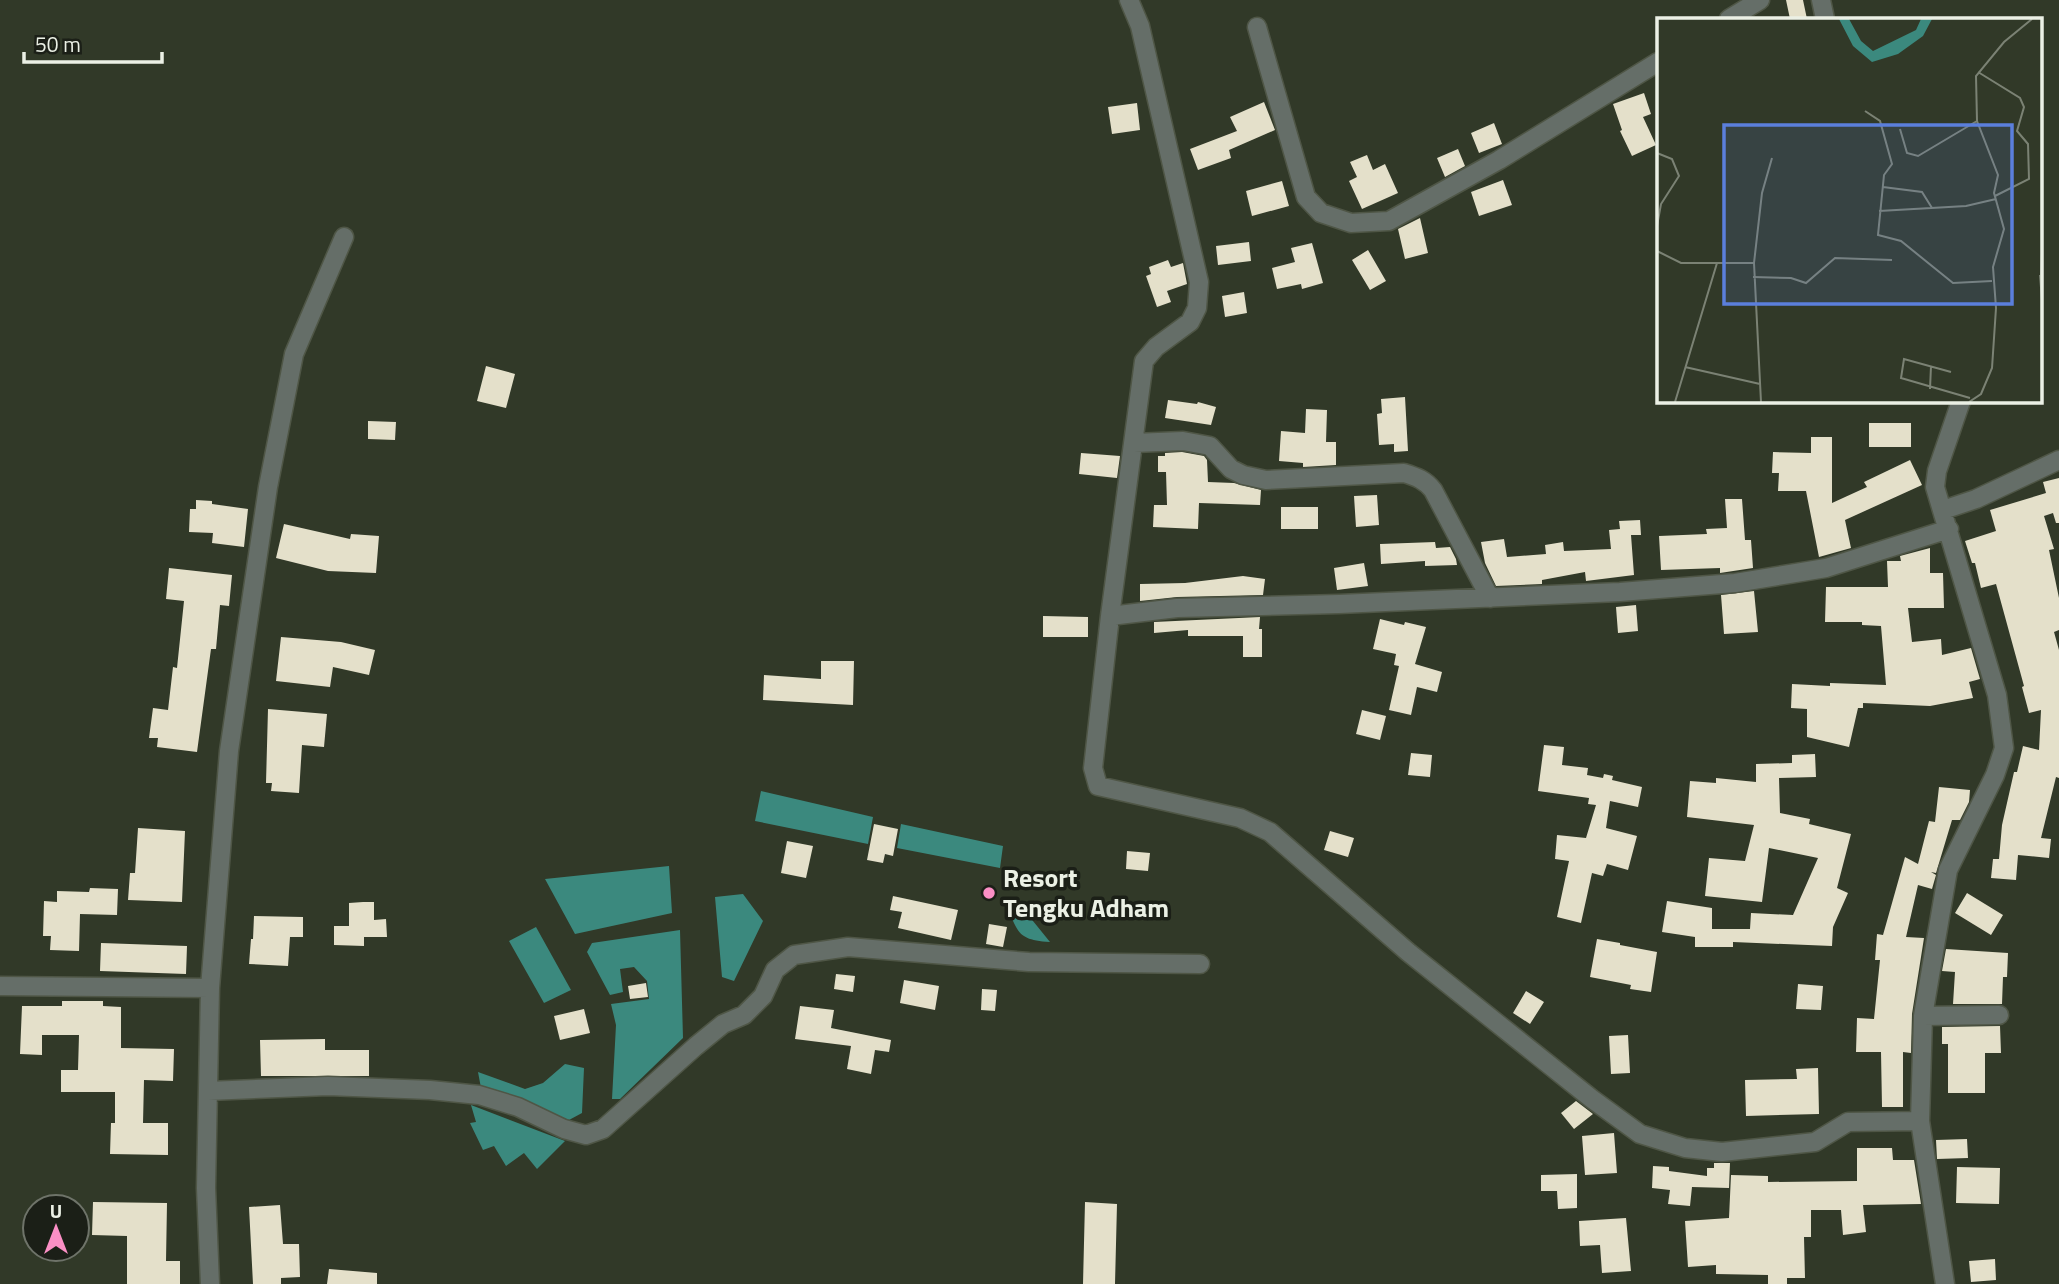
<svg xmlns="http://www.w3.org/2000/svg" width="2059" height="1284" viewBox="0 0 2059 1284" font-family="'Titillium Web',sans-serif">
<style>
.water{fill:#3b897e}
.building{fill:#e4e0ca}
.lines{fill:none;stroke-linecap:round;stroke-linejoin:round}
.minor-casing{stroke:#4f5646;stroke-width:21}
.minor{stroke:#656e68;stroke-width:18}
.poi-dot{fill:#fb8fc5;stroke:#1b1f17;stroke-width:2.5}
.labels{text-anchor:middle;stroke-width:7;stroke-linejoin:round;paint-order:stroke}
.poi-label{font-size:26px;font-weight:bold;fill:#ebf0e5;stroke:#1b1f17;text-anchor:start}
.inset-road{fill:none;stroke:#7b8274;stroke-width:2}
.view{fill:#5b7fdc;fill-opacity:0.15;stroke:#5b7fdc;stroke-width:3.5}
.inset-edge{fill:none;stroke:#ebf0e5;stroke-width:3.5}
</style>
<rect width="100%" height="100%" fill="#313928"/>
<path class="water" d="M761,791L873,817L868,844L755,821Z
M901,824L1003,846L1000,868L897,848Z
M669,866L672,913L575,934L545,879Z
M743,894L763,921L734,981L722,977L715,897Z
M1016,900L1050,942C1017,940 1018,932 1006,904Z
M536,927L571,990L544,1003L509,941Z
M680,930L683,1038L620,1099H612L616,1025L611,1004L649,999L647,981L634,967L620,969L623,992L610,995L587,952L592,943Z
M565,1064L584,1068L582,1113L569,1120L481,1088L478,1072L525,1089L543,1083Z
M471,1105L565,1141L537,1169L524,1153L506,1166L494,1146L483,1150L470,1123L476,1122Z"/>
<path class="building" d="M1786,0H1803L1807,19H1790Z
M1644,93L1651,114L1643,117L1656,145L1632,156L1620,131L1622,130L1613,104Z
M1264,102L1275,130L1229,150L1231,158L1198,170L1190,149L1237,131L1230,117Z
M1137,103L1140,130L1112,134L1108,107Z
M1494,123L1502,144L1479,153L1471,133Z
M1458,149L1465,166L1445,177L1437,158Z
M1367,155L1373,170L1385,164L1398,193L1362,209L1349,181L1357,177L1350,162Z
M1503,180L1512,205L1479,216L1471,192Z
M1282,181L1289,206L1252,216L1246,191Z
M1420,218L1428,253L1405,259L1398,229Z
M1249,242L1251,261L1218,265L1216,246Z
M1312,243L1323,283L1302,289L1301,284L1277,289L1272,268L1295,262L1291,248Z
M1368,250L1386,281L1370,290L1352,260Z
M1168,260L1171,267L1183,263L1187,284L1167,291L1171,302L1157,307L1146,276L1151,274L1149,267Z
M1244,292L1247,313L1225,317L1222,296Z
M486,366L515,374L506,408L477,401Z
M1405,397L1408,451L1394,452V444L1379,445L1377,414L1382,413L1381,399Z
M1168,400L1197,404L1198,402L1216,407L1211,425L1165,418Z
M1306,409L1327,410L1326,442H1336V465L1303,467V463L1279,461L1281,431L1305,433Z
M368,421L396,422L395,440L368,439Z
M1869,423H1911V447H1869Z
M1811,437H1832V503L1867,487L1864,482L1910,460L1922,485L1845,520L1851,548L1819,557L1806,491H1778L1779,473H1772L1773,452L1811,453Z
M1182,452L1204,456L1207,460L1208,482L1234,483L1261,490L1260,505L1199,503L1198,529L1153,527L1154,505H1167L1166,472H1158V456H1165V453Z
M1081,453L1120,456L1117,478L1079,474Z
M2059,478V523H2056L2053,513L2044,516L2054,549L2049,550L2059,598V630L2054,632L2059,650V778L2056,777L2041,838L2051,839L2049,858L2018,855L2016,880L1991,878L1993,859H1999L2002,825L2014,772H2017L2023,746L2039,750L2041,710L2029,713L2022,687L2024,686L1996,584L1981,588L1975,563H1972L1965,541L1996,531L1990,510L2046,493L2043,482Z
M1377,495L1379,525L1356,527L1354,496Z
M1725,499H1742L1745,540H1751L1753,568L1720,573V568L1661,570L1659,536L1707,534L1706,529L1727,528Z
M196,500L212,501V504L248,509L244,547L212,543L213,533L189,532L190,509H196Z
M1281,507H1318V529H1281Z
M1640,520L1641,535H1631L1634,575L1586,581L1585,572L1542,580V584L1496,586L1485,563L1481,542L1504,539L1507,557L1546,554L1545,545L1563,542L1564,551L1611,549L1609,530L1620,529L1619,521Z
M284,524L350,539L351,534L379,536L376,573L328,571L276,558Z
M1435,542L1436,548L1450,547L1456,559L1457,565L1425,566V561L1381,564L1380,544Z
M1930,548V573H1943L1944,608H1908L1912,642L1941,639L1942,655L1971,648L1980,679L1969,682L1973,698L1930,706L1863,703V708H1858L1849,747L1807,737V709L1791,708L1792,684L1830,686V683L1886,685L1881,626L1862,625V622H1825L1826,587H1888L1887,561H1901L1900,556Z
M1364,563L1368,586L1337,590L1334,568Z
M169,568L232,575L229,606L220,605L216,649H211L197,752L157,747L158,738H149L153,708L168,710L173,667L177,668L184,601L166,599Z
M1243,576L1265,579L1263,595L1177,597L1140,601V584L1185,583Z
M1754,591L1758,632L1724,634L1721,595Z
M1636,605L1638,631L1618,633L1616,607Z
M1043,616L1088,617V637H1043Z
M1260,617L1259,629H1262V657H1243V636H1188V630L1154,633V622Z
M1380,619L1404,625L1405,622L1426,627L1415,664L1442,672L1437,692L1417,687L1411,715L1389,710L1399,666L1394,665L1396,654L1373,649Z
M281,637L341,642L375,650L369,675L333,667L330,687L276,681Z
M821,661H854L853,705L763,700L764,675L821,679Z
M268,709L327,714L324,747L302,745L299,793L271,791L272,783H266Z
M1362,710L1386,716L1380,740L1356,734Z
M1544,745L1564,747L1562,765L1588,768L1587,775L1603,778L1604,774L1613,776L1612,780L1642,787L1638,807L1610,801L1606,828L1637,836L1628,870L1607,864L1603,876L1592,873L1581,923L1557,917L1569,861L1555,859L1557,835L1586,838L1596,805L1588,804L1589,798L1538,791Z
M1411,753L1432,755L1430,777L1408,775Z
M1815,754L1816,777L1779,778L1780,813L1810,819L1809,824L1851,834L1837,888L1848,893L1833,927L1832,946L1733,942V947H1695V937L1662,932L1667,901L1712,908V929H1750L1751,913L1793,915L1818,858L1769,848L1762,902L1705,896L1709,858L1745,861L1754,825L1687,817L1690,781L1716,783V778L1756,782V764L1792,763V755Z
M1939,787L1970,790L1969,802L1960,820H1952L1936,873L1931,872L1936,875L1932,889L1918,885L1906,937L1924,938L1912,1014L1911,1053L1903,1052V1107H1882L1881,1052H1856L1857,1018L1874,1019L1880,960H1875L1877,934L1883,935L1905,857L1918,864L1929,821L1935,822Z
M874,824L898,829L893,856L885,854L883,863L867,860Z
M138,828L185,831L182,902L128,900L130,873H135Z
M1330,831L1354,838L1348,857L1324,850Z
M787,841L813,846L806,878L781,873Z
M1127,851L1150,853L1148,871L1126,869Z
M90,888L118,889L117,915L80,914L79,951L50,950L51,936H43L44,901L57,902V891L89,892Z
M1967,893L2003,915L1991,935L1955,913Z
M893,896L958,910L951,940L898,928L902,912L890,910Z
M363,902H374V920L386,919L387,937H364V946L334,945V926H349V903Z
M254,916L303,917V937H290L288,966L249,964L251,939H253Z
M989,924L1007,927L1003,947L986,944Z
M1597,939L1620,943V945L1657,952L1651,992L1630,989L1631,985L1590,977Z
M101,943L187,946L186,974L100,971Z
M1946,949L2008,953L2007,977H2003L2002,1004H1953L1955,972L1942,971Z
M836,974L855,976L853,992L834,989Z
M904,980L939,986L935,1010L900,1003Z
M646,983L648,997L630,999L628,986Z
M1798,984L1823,986L1821,1010L1796,1009Z
M982,989L997,990L995,1011L981,1010Z
M1526,991L1544,1002L1530,1024L1513,1013Z
M62,1001H103V1006L121,1007V1048L174,1049L173,1081L144,1080L143,1123H168V1155L110,1154L111,1123H115V1092H61V1070H78L79,1035H42V1055L20,1054L22,1006H62Z
M800,1006L834,1010L831,1028L891,1040L889,1052L875,1050L871,1074L847,1069L851,1046L795,1039Z
M584,1009L590,1033L560,1040L554,1016Z
M2000,1026L2001,1053H1985V1093H1948V1044H1942V1027Z
M1628,1035L1630,1073L1611,1074L1609,1036Z
M325,1039V1050H369V1076H261L260,1040Z
M1818,1068L1819,1114L1746,1116L1745,1080L1797,1079L1796,1069Z
M1576,1101L1593,1114L1574,1129L1561,1113Z
M1614,1133L1617,1173L1585,1175L1582,1136Z
M1967,1139L1968,1158L1937,1159L1936,1140Z
M1857,1148H1892L1893,1160H1914L1921,1204L1863,1205L1866,1232L1843,1235L1841,1210H1811V1237H1804L1805,1278H1787V1284H1768V1275L1716,1274V1265L1688,1267L1685,1221L1729,1218L1731,1175L1768,1176V1182L1857,1181Z
M1714,1163H1730L1729,1188L1692,1187L1690,1206L1668,1204L1670,1190L1652,1188L1653,1166L1669,1167V1171L1707,1176V1168H1714Z
M1957,1167L2000,1168L1999,1204L1956,1203Z
M1577,1174V1208L1558,1209L1557,1191H1541V1175Z
M93,1202L167,1203L166,1261H180V1284H127V1236L92,1235Z
M1085,1202L1117,1204L1115,1284H1083Z
M280,1205L283,1244H299L300,1277L281,1278V1284H253L249,1207Z
M1626,1218L1631,1271L1602,1273L1600,1245L1580,1246L1579,1221Z
M1995,1259L1996,1280L1971,1282L1969,1261Z
M329,1269L377,1273V1284H327Z"/>
<g class="lines">
<defs>
<path id="minor" d="M1129,0L1140,26L1199,282L1197,308L1190,322L1156,347L1144,361L1110,616L1093,768L1098,786L1240,818L1270,832L1408,952L1592,1099L1640,1134L1685,1148L1722,1152L1815,1142L1848,1122L1920,1121
M1821,0L1825,19
M1729,19L1760,0
M1257,27L1306,197L1321,213L1351,223L1389,221L1499,160L1658,62
M1134,443L1183,441L1210,446L1231,469L1243,475L1266,480L1404,473C1417,477 1425,480 1433,490L1490,598
M1943,510L1976,499L2059,460
M1110,616L1177,608L1339,604L1620,592L1735,583L1826,568L1949,529
M0,986L210,988
M1923,1016L1999,1015
M208,1091L328,1086L430,1090L479,1095L518,1107L564,1129L586,1135L603,1129L696,1046L723,1024L744,1015L763,996L775,970L794,955L848,947L1029,962L1200,964
M210,1284L206,1188L210,988L229,751L268,487L294,354L344,237
M1945,1284L1920,1121L1923,1016L1948,870L1995,775L2004,748L1997,695L1935,487L1937,471L1961,401"/>
</defs>
<use href="#minor" class="minor-casing"/>
<use href="#minor" class="minor"/>
</g>
<circle class="poi-dot" cx="989" cy="893" r="7"/>
<g class="labels">
<g class="poi-label">
<text x="1003" y="887">Resort<tspan x="1003" dy="30">Tengku Adham</tspan></text>
</g>
</g>
<g transform="translate(1657 18)">
<rect width="385" height="385" fill="#313928"/>
<path d="M182,1H192L204,23L216,33L259,12L264,1H275L266,18L241,36L215,44L196,28Z" fill="#3b897e"/>
<path class="inset-road" d="M321,54L363,80L367,89L360,113L371,126L372,161L338,178M208,93L223,103L235,146L227,157L221,217L244,223L296,265L335,263M243,111L250,135L261,138L320,103M0,135L15,141L22,158L4,186L0,208M226,169L265,174L275,190M222,193L309,188L339,181M0,233L24,245H97M383,257L385,282M384,257L385,235M96,259L134,260L149,265L178,240L235,242M28,349L103,366M294,354L247,341L244,360L313,380M273,371L274,348M18,384L60,245M104,384L97,245L105,175L115,140M312,384L324,376L335,350L339,290L336,249L347,211L337,175L341,157L320,103L319,58L347,24L375,1"/>
<path class="view" d="M67,107H355V286H67Z"/>
<rect width="385" height="385" class="inset-edge"/>
</g>
<g transform="translate(56 1228)"><circle r="33" fill="#1b1f17" stroke="#6e7369" stroke-width="2"/>
<path d="M0-5L12 26L0 18L-12 26Z" fill="#fb8fc5"/>
<text y="-10" font-size="19" font-weight="bold" text-anchor="middle" fill="#ebf0e5">U</text>
</g>
<path d="M24 52v10h138v-10" fill="none" stroke="#ebf0e5" stroke-width="3.5"/>
<text x="35" y="52" font-size="21" fill="#ebf0e5" stroke="#1b1f17" stroke-width="5" paint-order="stroke">50 m</text>
</svg>
